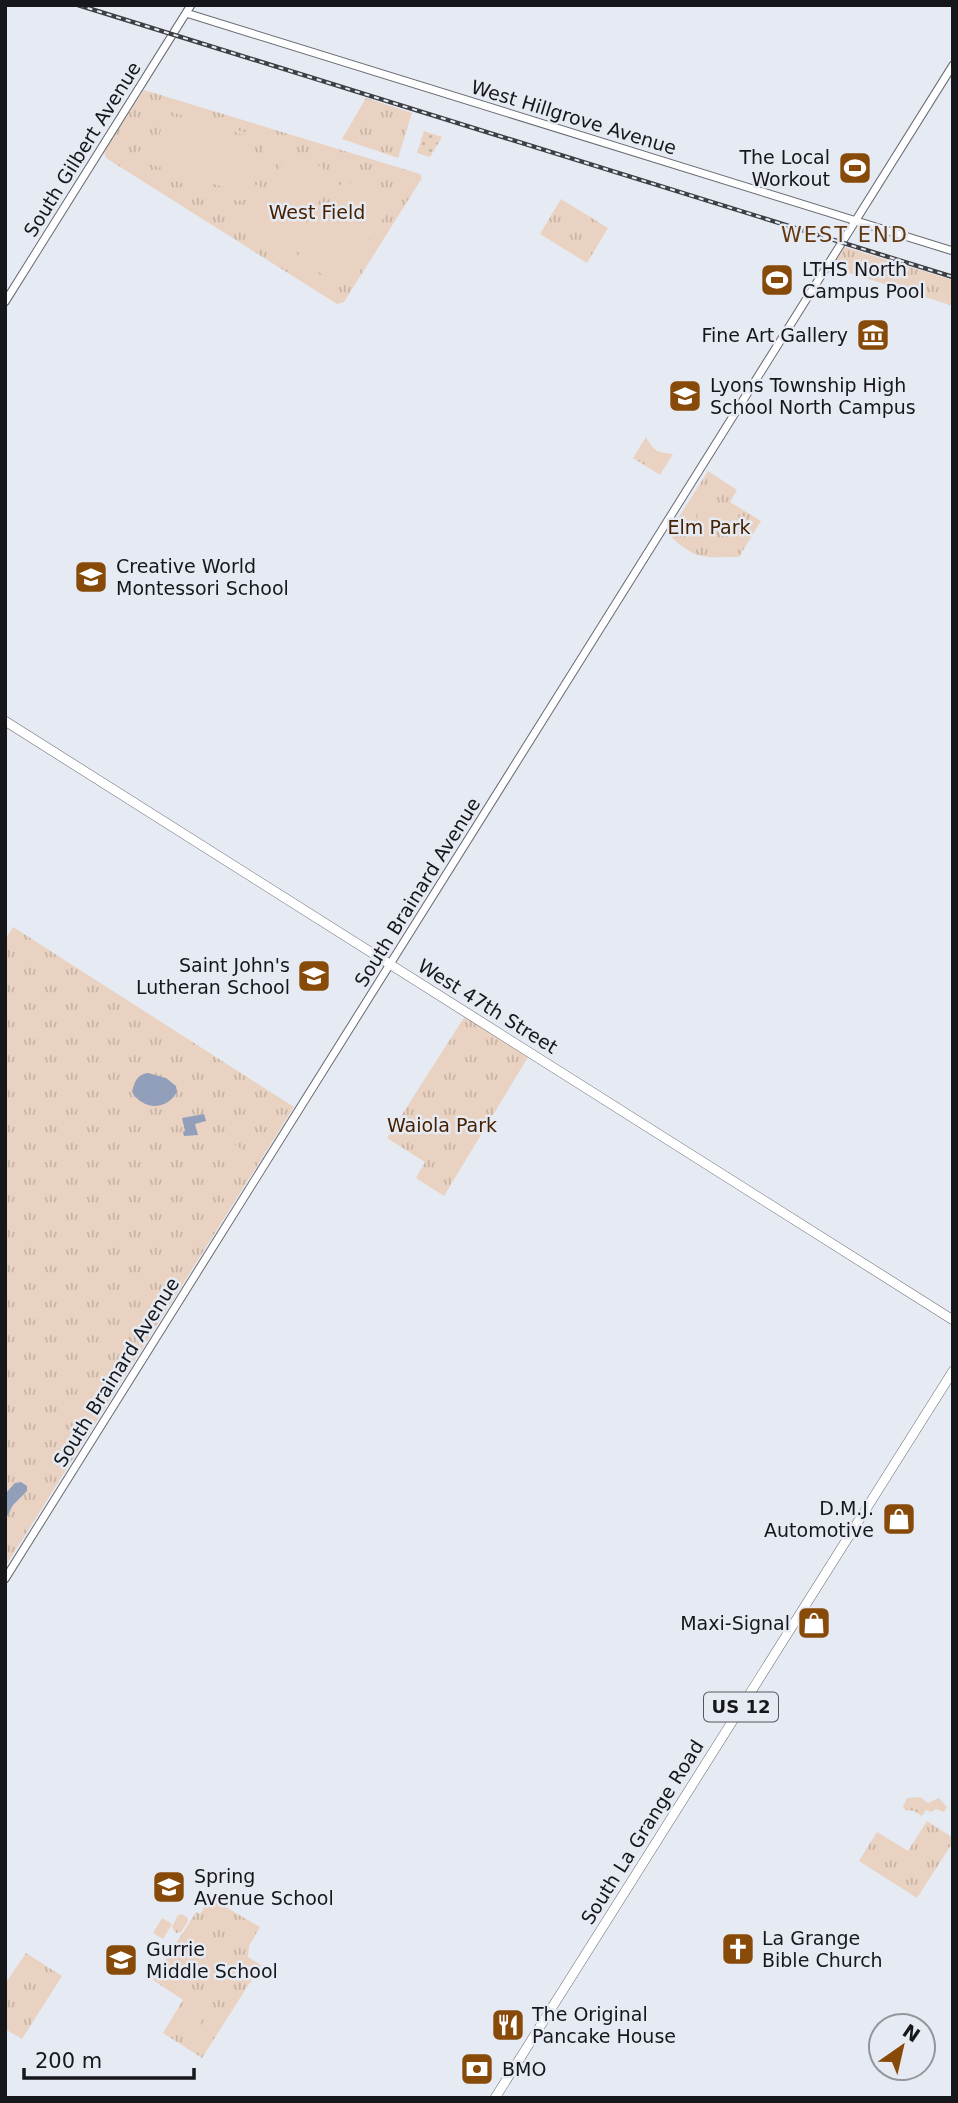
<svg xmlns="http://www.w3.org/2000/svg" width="958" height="2103" viewBox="0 0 958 2103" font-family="'DejaVu Sans',sans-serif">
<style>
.grass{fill:url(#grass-tufts)}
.garden{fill:url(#garden-dots)}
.pitch{fill:#e9d2c1;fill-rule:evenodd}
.water{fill:#929fbb}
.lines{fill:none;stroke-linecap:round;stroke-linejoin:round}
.minor-casing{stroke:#676b73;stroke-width:9}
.major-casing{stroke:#676b73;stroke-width:10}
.minor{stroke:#fff;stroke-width:7}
.major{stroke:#fff;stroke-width:9}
.rail-casing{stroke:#3d3f43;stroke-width:4.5}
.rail{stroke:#e6eaf3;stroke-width:2;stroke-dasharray:5;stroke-linecap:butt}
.labels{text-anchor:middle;stroke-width:5;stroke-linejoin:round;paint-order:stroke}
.shield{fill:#e6eaf3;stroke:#54565b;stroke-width:2}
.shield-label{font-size:18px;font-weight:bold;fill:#16171a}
.street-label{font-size:19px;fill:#16171a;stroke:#e6eaf3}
.poi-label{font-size:19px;fill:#16171a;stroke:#e6eaf3;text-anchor:start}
.park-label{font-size:19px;fill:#472200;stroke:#e6eaf3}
.neighbourhood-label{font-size:21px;letter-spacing:2px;fill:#643912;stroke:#e6eaf3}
</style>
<defs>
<pattern id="grass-tufts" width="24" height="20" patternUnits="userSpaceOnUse" patternTransform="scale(1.75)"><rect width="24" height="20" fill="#e9d2c1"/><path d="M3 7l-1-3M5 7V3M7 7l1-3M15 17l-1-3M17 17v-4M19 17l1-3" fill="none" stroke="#c7b4a5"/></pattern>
<pattern id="garden-dots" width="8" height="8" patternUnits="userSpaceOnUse" patternTransform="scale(1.75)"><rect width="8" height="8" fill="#e9d2c1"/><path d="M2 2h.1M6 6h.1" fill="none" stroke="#c7b4a5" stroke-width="1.8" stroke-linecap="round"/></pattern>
</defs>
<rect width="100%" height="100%" fill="#e6eaf3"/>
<path class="grass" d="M144,90L420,174L422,178L344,302L337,304L106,158L104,151Z
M366,98L412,113L398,158L342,139Z
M561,199L608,228L587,263L540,234Z
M841,246L953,280V306L828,266Z
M646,437C655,452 656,452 673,454L660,475L633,458Z
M708,471L737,490L730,502L761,521L739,557C701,557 697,561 668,534Z
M13,927L294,1107L5,1567V940Z
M465,1016L528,1057L444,1196L416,1178L425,1162L387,1138Z
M920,1797L928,1803L939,1798L947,1807L944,1812L936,1809L931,1812L926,1810L922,1816L914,1811L905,1810L903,1806L907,1798Z
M927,1821L953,1838V1842L917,1898L859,1861L877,1832L908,1851Z
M210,1898L260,1927L249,1946L248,1957L261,1965L202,2058L163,2033L183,2000L153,1980L196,1912L200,1914Z
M182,1914L187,1917L188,1921L181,1932L176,1933L172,1927L178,1915Z
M26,1953L62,1976L22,2039L5,2029V1984Z"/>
<path class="garden" d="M424,131L442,137L430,157L417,153Z"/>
<path class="pitch" d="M162,108L174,109L261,138L266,144L268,154L259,186L249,199L237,201L147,172C127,150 136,119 162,108ZM162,111H168L258,139C271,153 261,181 251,194L242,198H236L151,172C128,154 138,122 162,111Z
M166,114L254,142L239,192L150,164Z
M291,148L335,176L286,254L242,226Z
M344,179L390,207L341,286L296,258Z
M697 517a8 8 0 1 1 16 0a8 8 0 1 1-16 0Z
M233,1144L241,1149L230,1166L222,1161Z
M244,1151L252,1156L241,1173L233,1168Z
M217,1170L225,1175L214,1192L206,1187Z
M228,1177L235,1182L225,1199L217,1194Z
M162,1918L172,1924L163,1939L153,1933Z
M177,1954H184L193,1965L192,1976L184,1984L164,1975L163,1971Z
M185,2008L193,2013L182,2030L174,2025Z
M195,2014L202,2019L191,2036L184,2031Z
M204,2020L212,2025L201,2042L194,2037Z"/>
<path class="water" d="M148,1073L166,1078L176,1086L177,1092C166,1111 143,1110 132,1092C134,1083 137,1074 148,1073Z
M204,1114L206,1121L195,1124L198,1135L184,1136L183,1132L185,1131L182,1118Z
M21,1482L27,1486V1491L13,1505L5,1520V1494L15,1483Z"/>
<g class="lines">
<defs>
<path id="minor" d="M186,13L953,251
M5,302L191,5
M5,1579L953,65"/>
<path id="major" d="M5,721L953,1320
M495,2098L953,1371"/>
</defs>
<use href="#minor" class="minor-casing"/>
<use href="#major" class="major-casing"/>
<use href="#minor" class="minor"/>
<use href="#major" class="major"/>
<defs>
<path id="rail" d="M78,5L953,277"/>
</defs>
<use href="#rail" class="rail-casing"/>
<use href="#rail" class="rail"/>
</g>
<defs>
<symbol id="stadium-square" viewBox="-11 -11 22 22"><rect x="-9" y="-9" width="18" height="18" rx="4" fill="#874a09" stroke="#e6eaf3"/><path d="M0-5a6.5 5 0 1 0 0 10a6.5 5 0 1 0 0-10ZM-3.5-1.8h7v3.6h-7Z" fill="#fff"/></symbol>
<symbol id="museum-square" viewBox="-11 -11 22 22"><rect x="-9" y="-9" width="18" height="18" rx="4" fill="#874a09" stroke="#e6eaf3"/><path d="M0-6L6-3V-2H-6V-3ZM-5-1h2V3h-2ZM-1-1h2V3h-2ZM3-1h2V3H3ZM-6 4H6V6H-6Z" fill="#fff"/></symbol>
<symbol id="school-square" viewBox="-11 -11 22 22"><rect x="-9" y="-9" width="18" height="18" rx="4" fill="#874a09" stroke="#e6eaf3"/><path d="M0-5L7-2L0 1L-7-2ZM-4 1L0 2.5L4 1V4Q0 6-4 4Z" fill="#fff"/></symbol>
<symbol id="shop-square" viewBox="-11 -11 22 22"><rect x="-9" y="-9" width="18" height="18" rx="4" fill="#874a09" stroke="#e6eaf3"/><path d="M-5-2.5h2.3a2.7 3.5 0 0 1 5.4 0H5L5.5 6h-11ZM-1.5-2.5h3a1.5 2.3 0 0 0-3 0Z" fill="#fff"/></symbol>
<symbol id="church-square" viewBox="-11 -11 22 22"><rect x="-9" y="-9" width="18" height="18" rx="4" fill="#874a09" stroke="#e6eaf3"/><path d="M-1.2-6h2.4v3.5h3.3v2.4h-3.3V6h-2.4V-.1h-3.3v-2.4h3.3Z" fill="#fff"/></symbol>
<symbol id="restaurant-square" viewBox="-11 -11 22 22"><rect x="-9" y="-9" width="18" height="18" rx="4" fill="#874a09" stroke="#e6eaf3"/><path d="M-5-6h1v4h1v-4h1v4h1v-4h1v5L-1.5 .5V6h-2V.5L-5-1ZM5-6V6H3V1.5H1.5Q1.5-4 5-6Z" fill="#fff"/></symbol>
<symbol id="bank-square" viewBox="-11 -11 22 22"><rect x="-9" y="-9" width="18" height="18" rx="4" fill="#874a09" stroke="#e6eaf3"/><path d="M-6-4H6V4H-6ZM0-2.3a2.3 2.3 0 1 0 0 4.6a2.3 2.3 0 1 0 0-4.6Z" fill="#fff"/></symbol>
</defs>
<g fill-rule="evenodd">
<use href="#stadium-square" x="836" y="149" width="38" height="38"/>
<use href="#stadium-square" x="758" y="261" width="38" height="38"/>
<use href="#museum-square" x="854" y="316" width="38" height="38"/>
<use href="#school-square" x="666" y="377" width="38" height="38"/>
<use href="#school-square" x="72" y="558" width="38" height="38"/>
<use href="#school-square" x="295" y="957" width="38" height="38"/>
<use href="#shop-square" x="880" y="1500" width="38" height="38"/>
<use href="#shop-square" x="795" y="1604" width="38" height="38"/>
<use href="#school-square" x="150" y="1868" width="38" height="38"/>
<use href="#church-square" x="719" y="1930" width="38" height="38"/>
<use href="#school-square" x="102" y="1941" width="38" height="38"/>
<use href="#restaurant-square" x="489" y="2006" width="38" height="38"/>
<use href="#bank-square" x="458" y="2050" width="38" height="38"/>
</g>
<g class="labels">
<rect class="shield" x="704" y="1692.5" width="74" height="29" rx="5"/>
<g class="shield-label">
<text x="741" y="1713">US 12</text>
</g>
<g class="street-label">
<text transform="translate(574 117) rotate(17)" y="7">West Hillgrove Avenue</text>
<text transform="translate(82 149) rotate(-58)" y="7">South Gilbert Avenue</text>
<text transform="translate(417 892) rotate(-58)" y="7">South Brainard Avenue</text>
<text transform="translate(488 1006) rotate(32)" y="7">West 47th Street</text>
<text transform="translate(116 1372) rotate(-58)" y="7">South Brainard Avenue</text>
<text transform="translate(642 1832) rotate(-58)" y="7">South La Grange Road</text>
</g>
<g class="poi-label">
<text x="830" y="164" text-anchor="end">The Local<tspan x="830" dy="22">Workout</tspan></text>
<text x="802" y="276">LTHS North<tspan x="802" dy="22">Campus Pool</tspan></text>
<text x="848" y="342" text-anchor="end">Fine Art Gallery</text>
<text x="710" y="392">Lyons Township High<tspan x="710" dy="22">School North Campus</tspan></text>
<text x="116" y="573">Creative World<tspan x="116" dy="22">Montessori School</tspan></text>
<text x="290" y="972" text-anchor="end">Saint John's<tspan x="290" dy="22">Lutheran School</tspan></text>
<text x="874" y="1515" text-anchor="end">D.M.J.<tspan x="874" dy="22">Automotive</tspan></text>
<text x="790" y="1630" text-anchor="end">Maxi-Signal</text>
<text x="194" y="1883">Spring<tspan x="194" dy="22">Avenue School</tspan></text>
<text x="762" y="1945">La Grange<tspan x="762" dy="22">Bible Church</tspan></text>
<text x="146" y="1956">Gurrie<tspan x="146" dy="22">Middle School</tspan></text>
<text x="532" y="2021">The Original<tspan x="532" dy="22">Pancake House</tspan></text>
<text x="502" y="2076">BMO</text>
</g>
<g class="park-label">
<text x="317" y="219">West Field</text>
<text x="709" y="534">Elm Park</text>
<text x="442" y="1132">Waiola Park</text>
</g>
<g class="neighbourhood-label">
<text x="845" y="242">WEST END</text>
</g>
</g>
<rect width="958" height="2103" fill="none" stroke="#16171a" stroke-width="14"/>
<g transform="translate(902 2047) rotate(34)"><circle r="33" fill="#e6eaf3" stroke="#93969c" stroke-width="2"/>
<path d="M0-5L12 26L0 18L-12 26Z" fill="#874a09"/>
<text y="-10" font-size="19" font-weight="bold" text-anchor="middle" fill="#16171a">N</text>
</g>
<path d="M24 2068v10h170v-10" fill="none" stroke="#16171a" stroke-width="3.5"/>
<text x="35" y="2068" font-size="21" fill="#16171a" stroke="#e6eaf3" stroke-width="5" paint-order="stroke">200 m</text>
</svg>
